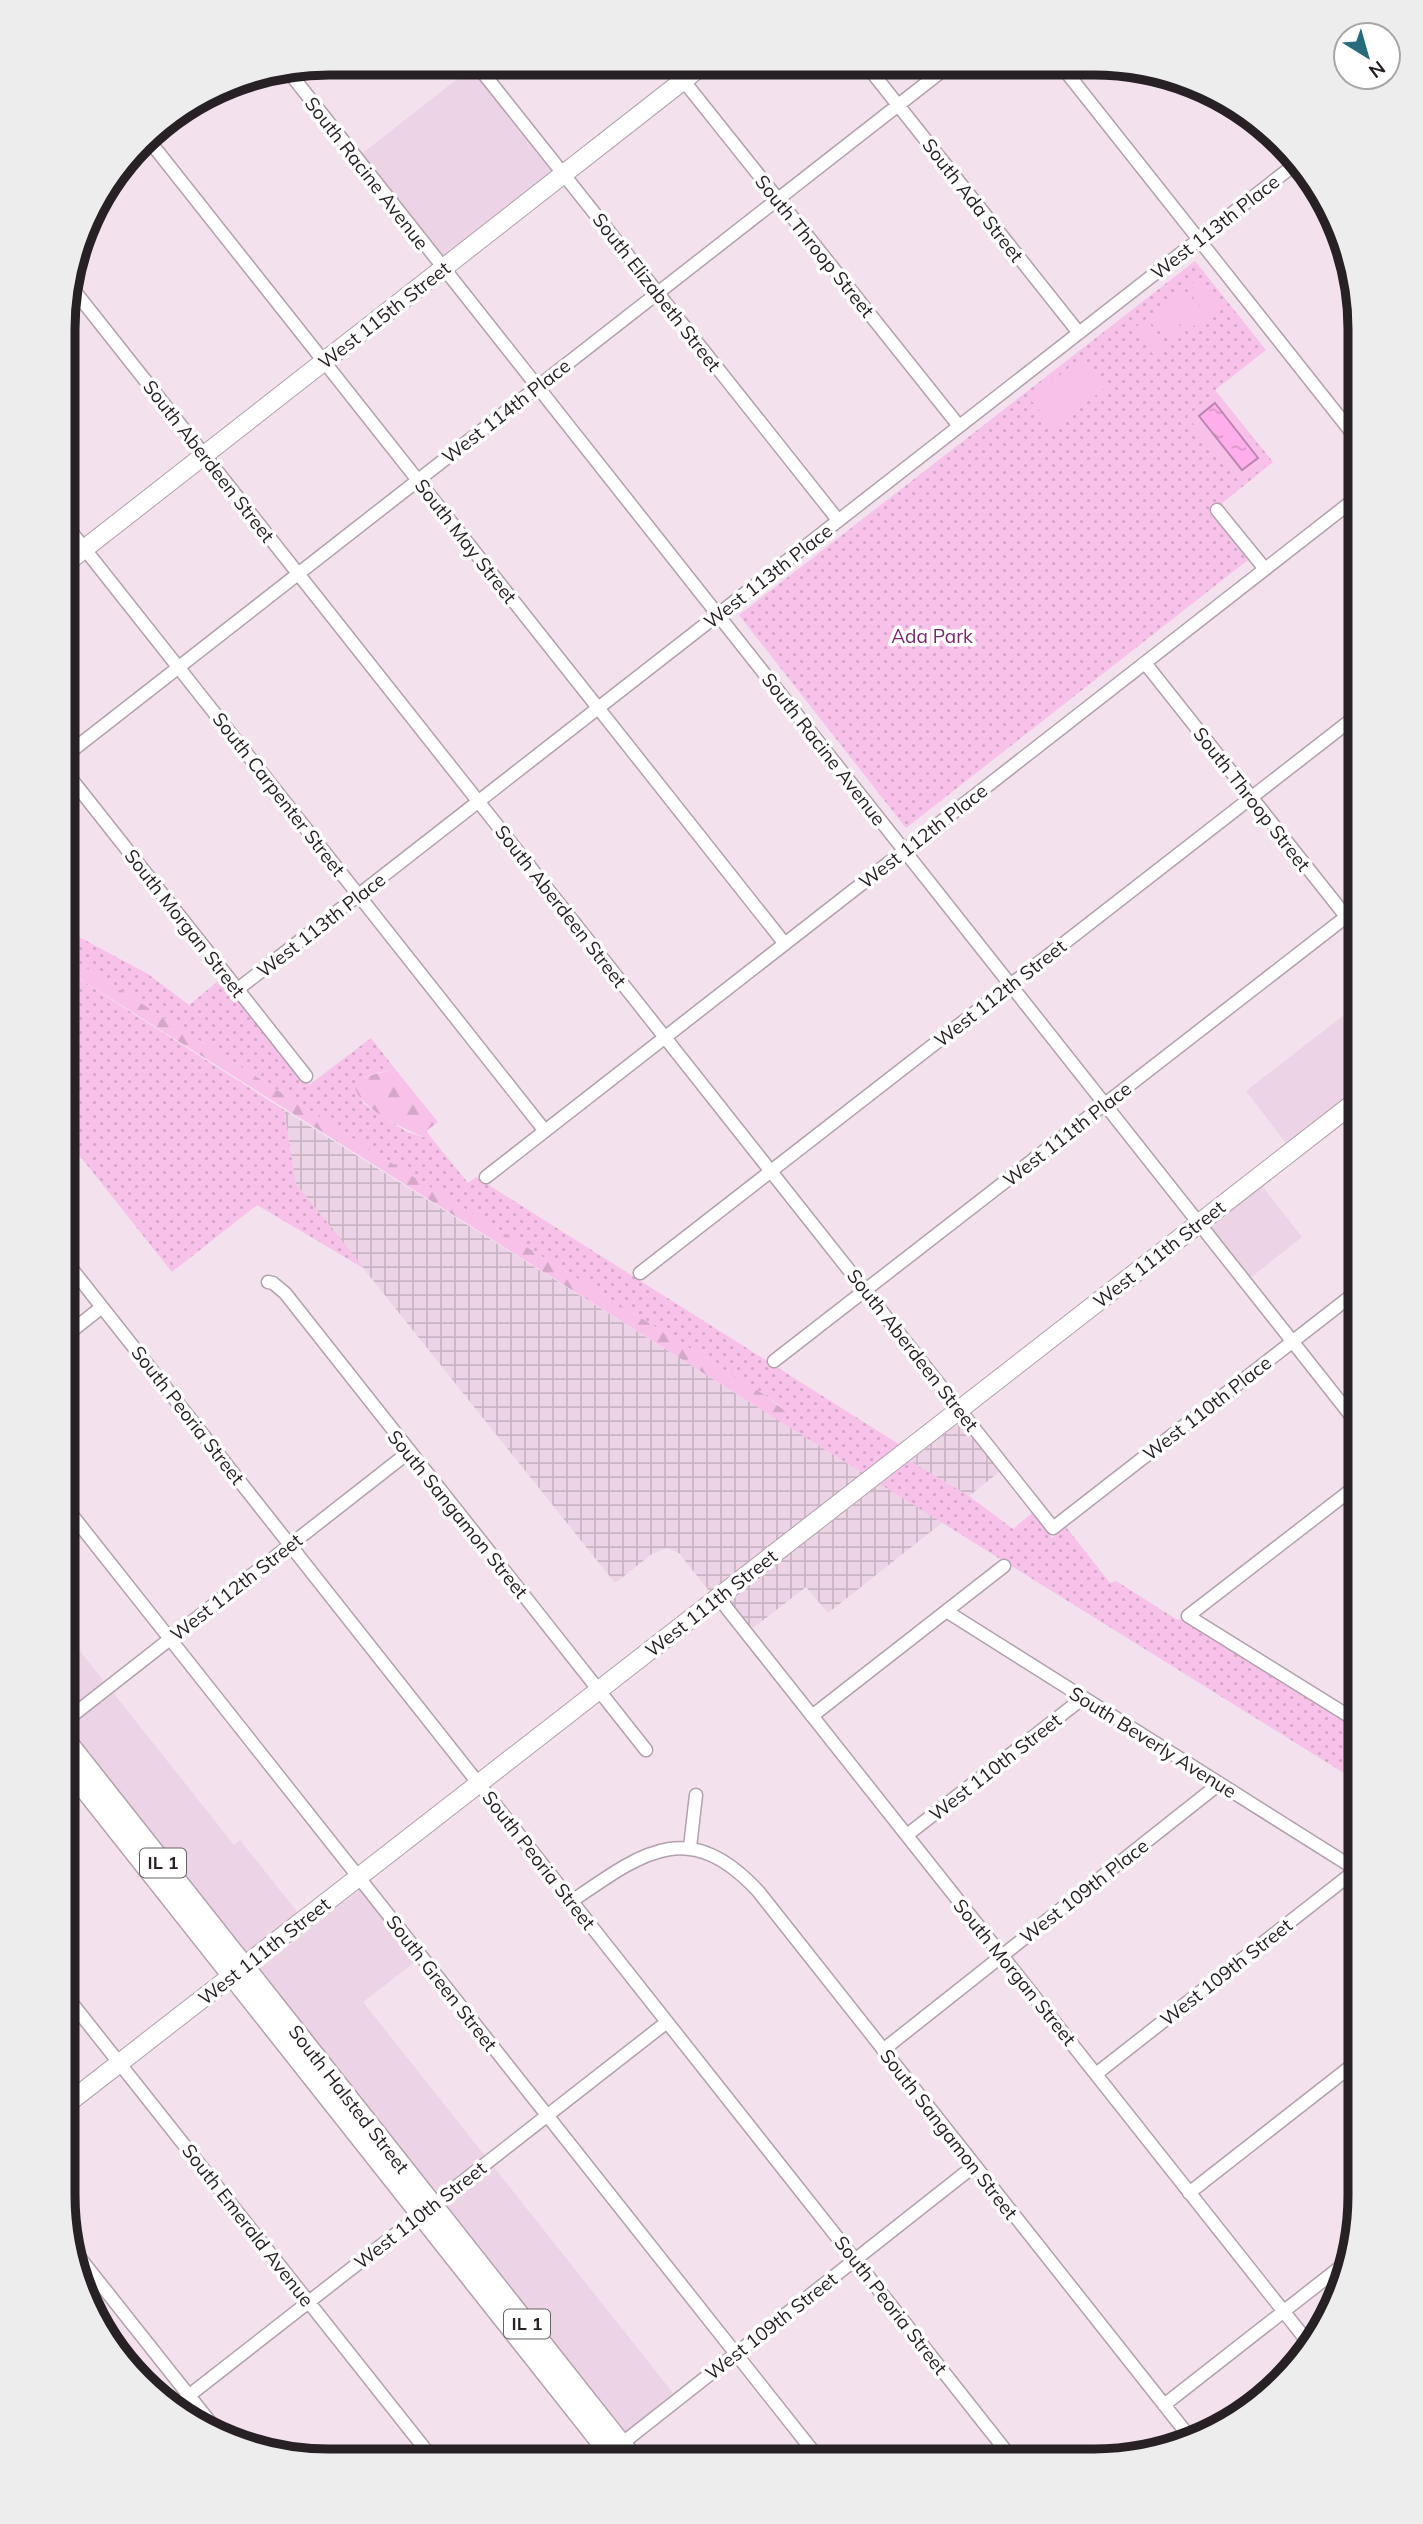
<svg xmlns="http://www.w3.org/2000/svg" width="1423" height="2524" viewBox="0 0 1423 2524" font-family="Mulish,sans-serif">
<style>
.built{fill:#ecd3e5}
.industrial{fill:url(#industrial-grid)}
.grass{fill:url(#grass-dots)}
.forest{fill:url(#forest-firs)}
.garden{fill:#f7c1e9}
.water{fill:url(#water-ripples);stroke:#be84b0;stroke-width:2}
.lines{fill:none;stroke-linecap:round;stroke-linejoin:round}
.street-casing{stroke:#b2a1ad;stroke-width:15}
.secondary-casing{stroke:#b2a1ad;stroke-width:20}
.primary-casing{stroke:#b2a1ad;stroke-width:22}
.street{stroke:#fff;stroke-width:12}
.secondary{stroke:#fff;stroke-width:18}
.primary{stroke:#fff;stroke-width:19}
.labels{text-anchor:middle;stroke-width:7;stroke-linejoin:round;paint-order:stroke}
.shield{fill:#fff;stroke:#686366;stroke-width:2}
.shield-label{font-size:18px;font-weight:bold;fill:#272025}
.street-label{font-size:19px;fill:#272025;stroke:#fff}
.park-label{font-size:19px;fill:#7d236d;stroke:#fff}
.rim{fill:none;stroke:#272025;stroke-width:9}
</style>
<defs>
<pattern id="industrial-grid" width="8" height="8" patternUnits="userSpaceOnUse" patternTransform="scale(1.75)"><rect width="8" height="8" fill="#ecd3e5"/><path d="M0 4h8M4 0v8" fill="none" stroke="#cab5c4"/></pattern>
<pattern id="grass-dots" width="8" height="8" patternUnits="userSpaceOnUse" patternTransform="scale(1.75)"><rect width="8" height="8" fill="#f7c1e9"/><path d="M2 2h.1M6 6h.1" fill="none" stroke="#d4a6c8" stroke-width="1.8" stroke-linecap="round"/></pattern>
<pattern id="forest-firs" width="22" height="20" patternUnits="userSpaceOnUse" patternTransform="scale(1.75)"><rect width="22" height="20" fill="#f7c1e9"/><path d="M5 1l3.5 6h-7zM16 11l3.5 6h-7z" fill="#d4a6c8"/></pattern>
<pattern id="water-ripples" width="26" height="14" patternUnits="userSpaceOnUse" patternTransform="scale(1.75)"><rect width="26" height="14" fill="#feafeb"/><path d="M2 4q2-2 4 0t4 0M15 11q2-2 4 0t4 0" fill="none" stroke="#da96c9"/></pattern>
</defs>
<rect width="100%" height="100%" fill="#f3e1ee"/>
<path class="built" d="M474,66L555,169L440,259L359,156Z
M1348,1012L1360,1027V1085L1286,1143L1246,1091Z
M1262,1186L1302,1237L1245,1282L1205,1231Z
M64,1631L234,1845L240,1840L298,1913L246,1954L64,1724Z
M364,1886L420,1958L363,2002L673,2393L625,2432L258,1970Z"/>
<path class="industrial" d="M284,1110L863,1473L710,1592L679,1553L666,1548L652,1554L615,1583L296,1184Z
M965,1418L1004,1468L969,1496L910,1461Z
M880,1484L943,1522L828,1613L806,1587L749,1631L727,1603Z"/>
<path class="grass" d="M1195,261L1266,350L1215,390L1273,462L1210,513L1248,560L906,828L739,615Z
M64,929L148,974L189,1005L222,978L309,1085L371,1038L395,1069C381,1073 363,1072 355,1087L364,1104L407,1132L433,1140L468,1183L476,1177L900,1445L863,1473L781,1422L786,1417L780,1406L765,1395L393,1164L64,954Z
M65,970L284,1110L296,1184L365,1269L257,1205L172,1272L64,1136Z
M910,1461L969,1496L1013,1529L1032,1513L1052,1538L1066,1527L1110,1583L1116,1581L1176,1619L1184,1620L1360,1732V1783L880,1484Z"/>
<path class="forest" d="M64,954L393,1164L765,1395L785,1411L786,1417L781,1422L64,969Z
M395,1069L438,1122L426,1131L433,1140C413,1134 358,1108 355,1087L360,1078Z"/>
<path class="garden" d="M1199,278L1221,306L1208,316L1186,288Z
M1181,291L1203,319L1190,329L1168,301Z
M1164,305L1186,333L1173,343L1151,315Z
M1146,319L1168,347L1155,357L1133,329Z
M1081,358L1105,388L1054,429L1030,399Z
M1216,394L1270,462L1241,484L1187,416Z"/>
<path class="water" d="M1215,403L1258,458L1242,470L1199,416Z"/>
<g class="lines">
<defs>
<path id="street" d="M476,64L838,520
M671,65L959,426
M867,66L1079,333
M1063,68L1360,443
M288,71L1360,1427
M147,138L785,944
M69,284L1053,1528L1360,1289
M1217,510L1265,569
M65,524L545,1131
M1145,663L1360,934
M65,756L947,67
M65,771L306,1076
M238,989L1298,162
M486,1177L1360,495
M64,1259L1014,2461
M640,1273L1360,713
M268,1282L273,1283L285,1293L646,1750
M64,1337L102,1307
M774,1361L1360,906
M64,1505L820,2460
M718,1597L1311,2346
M946,1611L1360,1872
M812,1716L1004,1566
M64,1722L409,1452
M1360,1723L1188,1616L1360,1483
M907,1835L1083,1698
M690,1847L696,1795
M572,1901C642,1853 688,1816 758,1891L1192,2440
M63,1992L433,2459
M883,2050L1219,1784
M1096,2074L1356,1870
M1189,2193L1359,2060
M72,2248L221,2436
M1164,2405L1348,2261
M173,2408L667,2022
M601,2460L974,2166"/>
<path id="secondary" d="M65,564L703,65
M63,2107L1360,1098"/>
<path id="primary" d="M64,1738L634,2460
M64,1763L615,2460"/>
</defs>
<use href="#street" class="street-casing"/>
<use href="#secondary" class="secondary-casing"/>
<use href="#primary" class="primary-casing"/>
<use href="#street" class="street"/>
<use href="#secondary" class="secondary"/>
<use href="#primary" class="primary"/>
</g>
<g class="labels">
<g class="shield">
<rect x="140" y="1848.5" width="46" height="29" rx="5"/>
<rect x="504" y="2309.5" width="46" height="29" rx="5"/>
</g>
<g class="shield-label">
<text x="163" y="1869">IL 1</text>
<text x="527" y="2330">IL 1</text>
</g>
<g class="street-label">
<text transform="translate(367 173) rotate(52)" y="7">South Racine Avenue</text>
<text transform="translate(973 200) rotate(52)" y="7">South Ada Street</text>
<text transform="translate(1215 227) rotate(-38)" y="7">West 113th Place</text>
<text transform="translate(815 246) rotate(51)" y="7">South Throop Street</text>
<text transform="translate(657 292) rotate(52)" y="7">South Elizabeth Street</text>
<text transform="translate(384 315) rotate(-38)" y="7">West 115th Street</text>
<text transform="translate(506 411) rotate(-38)" y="7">West 114th Place</text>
<text transform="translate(209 461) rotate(52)" y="7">South Aberdeen Street</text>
<text transform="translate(466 541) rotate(52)" y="7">South May Street</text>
<text transform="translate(768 576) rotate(-38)" y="7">West 113th Place</text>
<text transform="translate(824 749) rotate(52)" y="7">South Racine Avenue</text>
<text transform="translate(279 794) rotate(52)" y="7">South Carpenter Street</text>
<text transform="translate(1252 799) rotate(52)" y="7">South Throop Street</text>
<text transform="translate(923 836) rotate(-38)" y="7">West 112th Place</text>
<text transform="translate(561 906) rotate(52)" y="7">South Aberdeen Street</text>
<text transform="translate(185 923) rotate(52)" y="7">South Morgan Street</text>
<text transform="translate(321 925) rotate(-38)" y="7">West 113th Place</text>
<text transform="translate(1000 993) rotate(-38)" y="7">West 112th Street</text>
<text transform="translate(1067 1134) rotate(-38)" y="7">West 111th Place</text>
<text transform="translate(1159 1254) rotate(-38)" y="7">West 111th Street</text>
<text transform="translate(913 1350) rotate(52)" y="7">South Aberdeen Street</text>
<text transform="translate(1207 1408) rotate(-38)" y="7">West 110th Place</text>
<text transform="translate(188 1415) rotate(52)" y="7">South Peoria Street</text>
<text transform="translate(458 1514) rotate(51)" y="7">South Sangamon Street</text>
<text transform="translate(236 1587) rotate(-38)" y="7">West 112th Street</text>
<text transform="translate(711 1603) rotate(-38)" y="7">West 111th Street</text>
<text transform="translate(1153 1742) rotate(32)" y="7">South Beverly Avenue</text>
<text transform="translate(995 1767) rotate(-38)" y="7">West 110th Street</text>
<text transform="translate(539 1860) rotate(52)" y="7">South Peoria Street</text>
<text transform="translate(1084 1891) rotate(-38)" y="7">West 109th Place</text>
<text transform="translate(264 1951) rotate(-38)" y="7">West 111th Street</text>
<text transform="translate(1015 1972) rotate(51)" y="7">South Morgan Street</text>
<text transform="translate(1226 1972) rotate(-38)" y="7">West 109th Street</text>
<text transform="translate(442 1983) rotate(52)" y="7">South Green Street</text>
<text transform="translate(349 2099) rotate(52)" y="7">South Halsted Street</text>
<text transform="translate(949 2134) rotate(52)" y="7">South Sangamon Street</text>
<text transform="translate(420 2215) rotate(-38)" y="7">West 110th Street</text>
<text transform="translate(248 2225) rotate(52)" y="7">South Emerald Avenue</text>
<text transform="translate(891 2305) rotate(52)" y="7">South Peoria Street</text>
<text transform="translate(771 2326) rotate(-38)" y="7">West 109th Street</text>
</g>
<g class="park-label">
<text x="932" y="643">Ada Park</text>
</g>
</g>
<path d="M0 0H1423V2524H0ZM329 75H1094A254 254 0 0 1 1348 329V2195A254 254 0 0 1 1094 2449H329A254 254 0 0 1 75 2195V329A254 254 0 0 1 329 75Z" fill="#eeedee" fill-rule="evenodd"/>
<path class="rim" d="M329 75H1094A254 254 0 0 1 1348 329V2195A254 254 0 0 1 1094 2449H329A254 254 0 0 1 75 2195V329A254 254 0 0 1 329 75Z"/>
<g transform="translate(1367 56) rotate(143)"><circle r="33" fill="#ffffff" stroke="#a9a6a8" stroke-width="2"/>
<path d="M0-5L12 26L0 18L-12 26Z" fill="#256b7a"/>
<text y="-10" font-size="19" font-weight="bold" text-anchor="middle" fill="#272025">N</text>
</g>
</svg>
